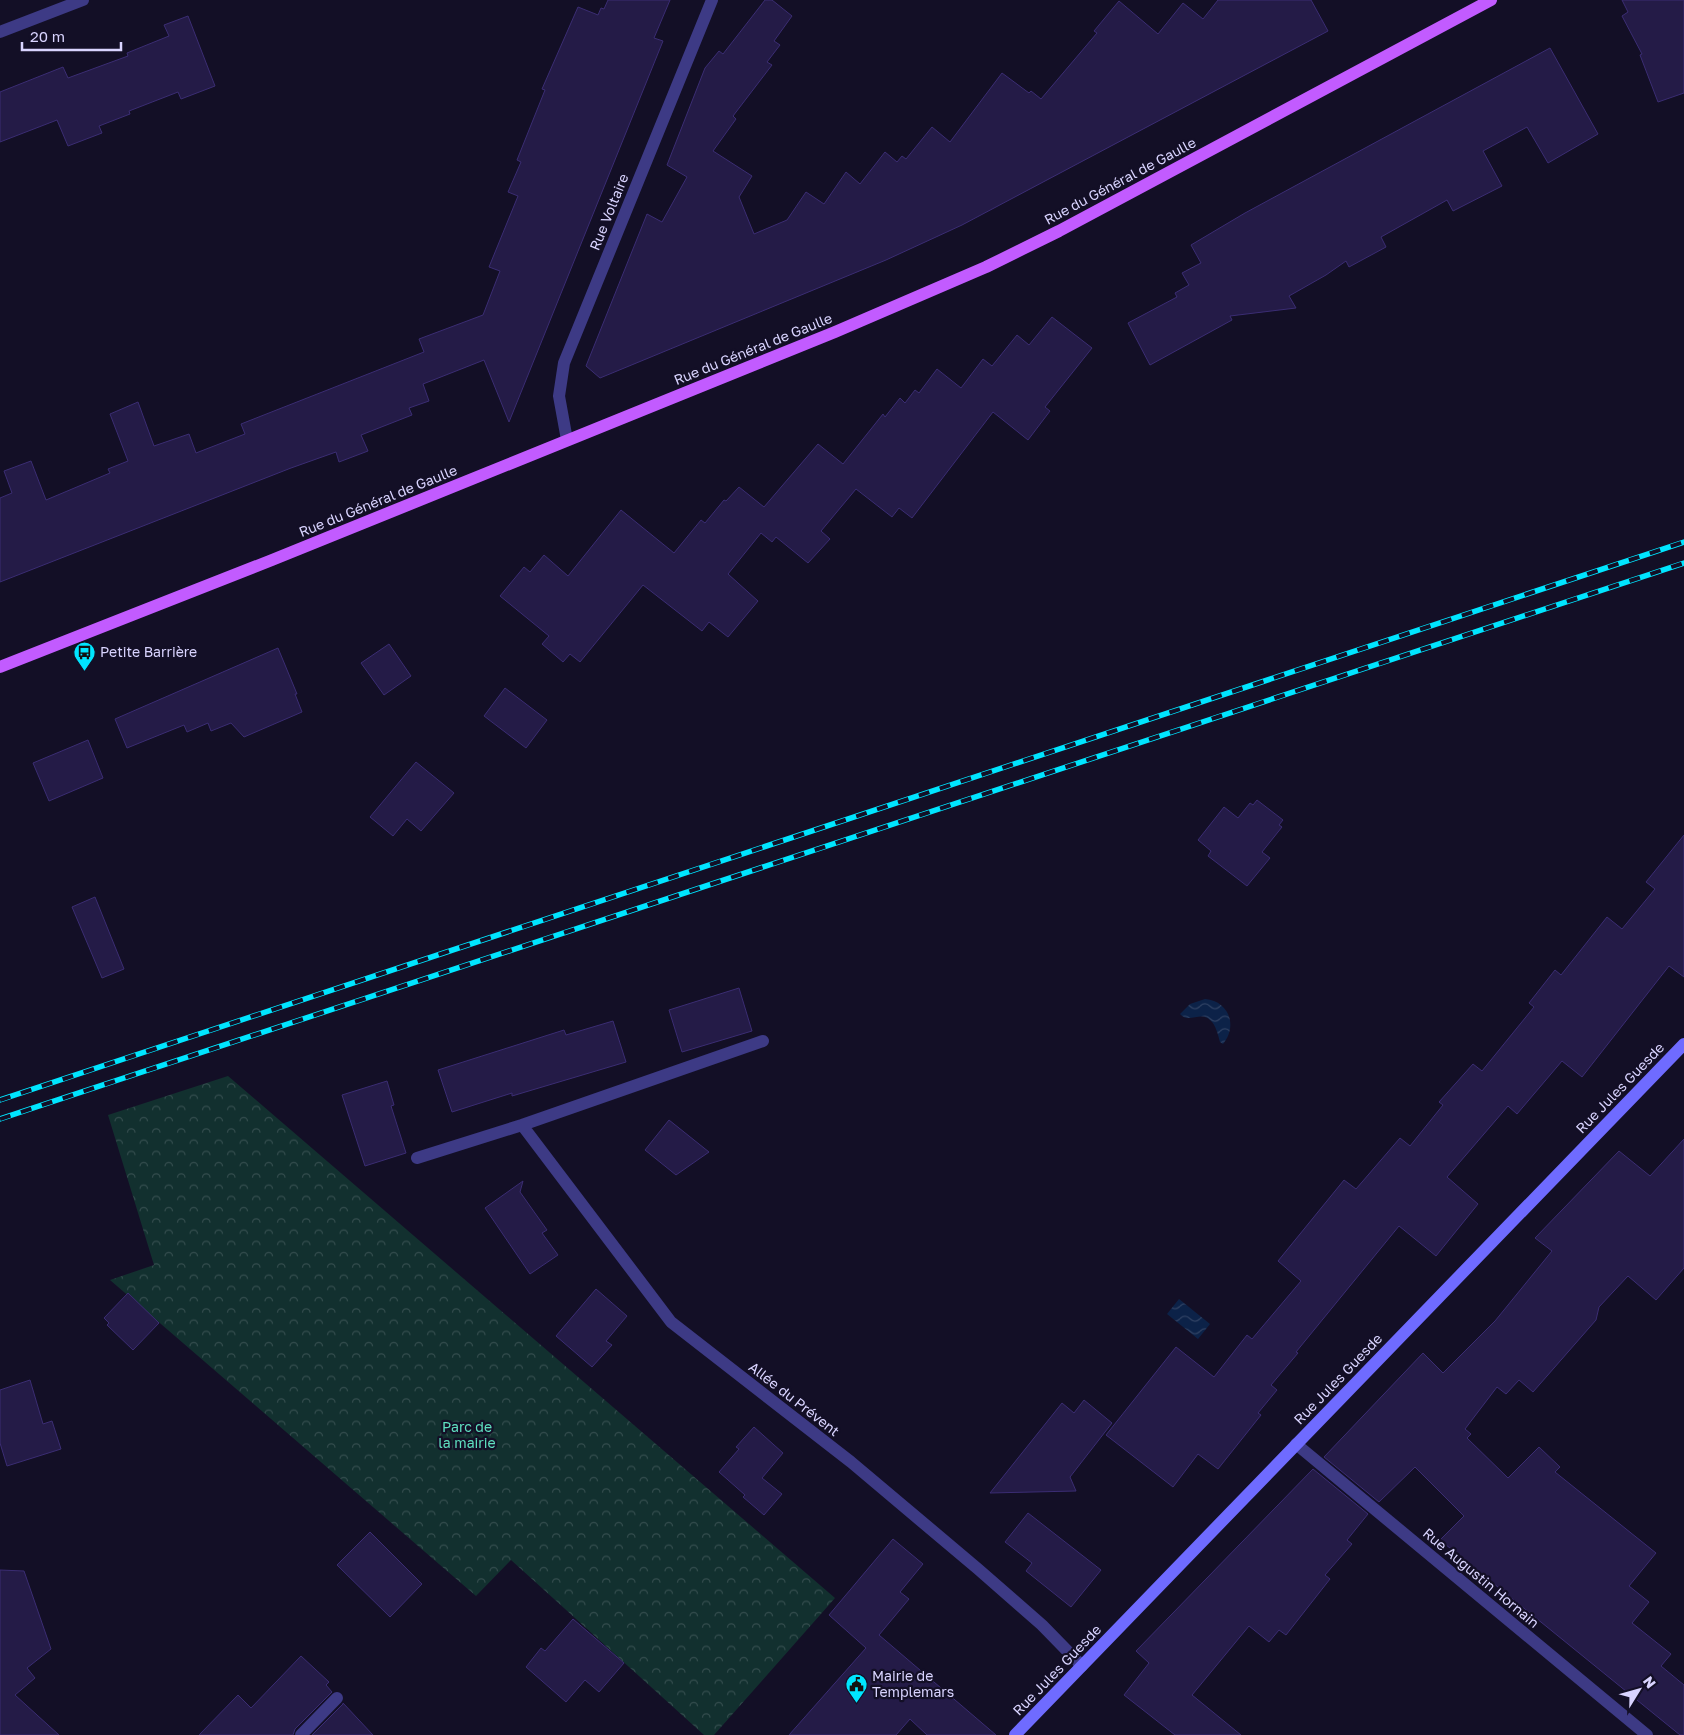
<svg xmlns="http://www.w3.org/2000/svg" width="1684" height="1735" viewBox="0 0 1684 1735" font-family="'Golos Text',sans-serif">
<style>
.park{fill:url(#park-crowns)}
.water{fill:url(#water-waves)}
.building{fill:#241b47;stroke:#3b2d73}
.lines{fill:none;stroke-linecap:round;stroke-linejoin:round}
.minor{stroke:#3d3a85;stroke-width:12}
.secondary{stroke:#6f6bff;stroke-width:12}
.primary{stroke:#c25bff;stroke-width:12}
.rail-casing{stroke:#00e5ff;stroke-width:5.5}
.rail{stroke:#130f26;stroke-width:4;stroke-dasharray:11;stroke-linecap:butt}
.labels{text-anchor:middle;stroke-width:4.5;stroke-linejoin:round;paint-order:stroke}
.street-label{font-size:14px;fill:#d9d4ff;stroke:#130f26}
.poi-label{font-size:14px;fill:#d9d4ff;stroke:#130f26;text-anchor:start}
.park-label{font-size:14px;fill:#5fe0c0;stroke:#130f26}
</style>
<defs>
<pattern id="park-crowns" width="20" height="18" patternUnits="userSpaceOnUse" patternTransform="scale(1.25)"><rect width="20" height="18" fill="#12302f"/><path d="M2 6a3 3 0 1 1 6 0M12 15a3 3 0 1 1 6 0" fill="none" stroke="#344d4e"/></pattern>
<pattern id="water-waves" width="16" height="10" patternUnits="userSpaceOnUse" patternTransform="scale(1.25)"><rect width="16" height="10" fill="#0c2248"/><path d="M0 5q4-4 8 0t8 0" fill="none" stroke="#2f4163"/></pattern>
</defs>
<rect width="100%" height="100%" fill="#130f26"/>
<path class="park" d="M228,1076L835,1598L714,1735H704L511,1560L476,1596L110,1280L154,1265L108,1115Z"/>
<path class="water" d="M1205,999C1229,1001 1238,1026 1223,1044L1220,1042C1218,1035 1216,1025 1210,1020C1201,1011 1188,1024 1180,1014L1190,1004Z
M1179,1299L1210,1324L1198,1339L1167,1314Z"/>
<path class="building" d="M608,0H670L654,38L663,41L509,422L484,360L423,384L429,401L409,408L412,415L361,435L368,451L339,462L336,452L291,468L0,582V498L12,493L4,471L31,461L46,500L110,473L108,469L128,461L110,414L138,402L154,446L189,434L196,453L245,434L241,424L424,352L419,339L483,315L500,271L489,267L518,196L508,192L521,162L517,160L545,90L542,89L578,7L598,15L601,8L604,9Z
M765,0H772L792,16L774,41L780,45L767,62L772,65L733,116L736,119L713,151L752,176L739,197L754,234L787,220L806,192L824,204L846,172L860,184L885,152L897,162L902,156L906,159L932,127L950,142L1002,73L1029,93L1031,91L1041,99L1097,33L1094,31L1119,1L1158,34L1183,3L1203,19L1218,0H1311L1328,31L962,225L886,260L600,378L586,366L647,214L662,222L687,177L667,165L705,68L719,51L723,54Z
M1622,0H1684V93L1658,102L1640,55L1642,54L1622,16L1628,12Z
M188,16L215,86L181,99L178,92L129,111L130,114L99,126L102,133L68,146L57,120L0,142V92L63,67L68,78L128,56L127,53L169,36L164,25Z
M1550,48L1598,134L1548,163L1527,127L1483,151L1502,186L1453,211L1447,200L1381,237L1386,247L1349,267L1346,261L1326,275L1289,296L1296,308L1230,316L1232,320L1150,365L1128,323L1177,297L1175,293L1189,285L1182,273L1201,263L1191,245L1245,213Z
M1052,317L1092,348L1045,407L1050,411L1028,440L993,412L912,518L899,508L892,517L856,489L821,531L830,539L808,563L776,537L772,542L761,533L728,574L758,601L728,637L709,622L702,631L643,585L580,662L570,654L563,662L542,644L549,636L500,596L524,567L530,572L544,555L568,576L621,510L674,553L701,520L705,523L724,500L726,501L739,487L764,507L818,444L843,464L883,414L885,417L900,398L905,403L915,390L919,393L937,369L961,388L983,359L992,366L1017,335L1029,345Z
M389,644L411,676L384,695L361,663Z
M278,648L297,694H295L302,712L244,737L231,723L211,731L208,723L187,732L184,725L127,748L115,719Z
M505,688L547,720L526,748L484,716Z
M88,740L103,778L49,801L33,763Z
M416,762L454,793L421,831L407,819L393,836L370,817Z
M1257,800L1283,820L1279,825L1282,827L1262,852L1270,858L1247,886L1208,856L1211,851L1198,840L1224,807L1238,818L1250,803L1253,805Z
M1684,835V977L1669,966L1582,1077L1562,1061L1517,1114L1508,1106L1447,1177L1478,1204L1436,1256L1399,1226L1296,1352L1298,1353L1271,1385L1277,1390L1258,1413L1261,1415L1218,1469L1198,1454L1173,1487L1106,1435L1176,1347L1214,1377L1247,1335L1252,1339L1301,1281L1278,1261L1344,1180L1356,1189L1400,1138L1410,1146L1443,1105L1439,1102L1473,1064L1482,1071L1534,1007L1529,1003L1555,970L1561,975L1607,917L1622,929L1655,889L1646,882Z
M95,897L124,969L102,978L72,907Z
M739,988L752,1031L682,1052L669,1010Z
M613,1021L626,1062L512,1096V1093L452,1112L438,1070L564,1030L566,1035Z
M387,1081L394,1105L391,1106L406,1153L365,1166L342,1095Z
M669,1120L709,1152L676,1175L645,1150Z
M1684,1139V1268L1656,1300L1628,1276L1599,1307L1596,1320L1533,1392L1519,1380L1506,1394L1497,1387L1465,1429L1471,1434L1467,1438L1508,1478L1539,1447L1560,1467L1555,1472L1656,1553L1629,1586L1649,1602L1632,1623L1671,1654L1661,1666L1684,1685V1735H1680L1440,1540L1464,1516L1415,1467L1379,1502L1324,1457L1423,1353L1443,1373L1495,1321L1552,1251L1535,1238L1619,1151L1650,1176Z
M523,1181L520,1192L547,1230L542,1233L558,1255L530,1274L485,1208Z
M596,1289L627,1316L606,1341L612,1345L592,1367L556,1336Z
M128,1293L159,1323L133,1350L107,1325L109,1323L104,1318Z
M30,1380L43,1424L52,1421L61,1449L7,1466L0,1443V1390Z
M1084,1400L1112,1423L1070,1477L1076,1491L990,1493L1062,1403L1074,1413Z
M754,1427L783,1453L762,1478L782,1494L764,1515L743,1497L745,1495L719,1472L739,1449L736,1447Z
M1313,1469L1368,1514L1347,1540L1352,1544L1325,1575L1330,1579L1286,1635L1279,1630L1269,1642L1249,1626L1192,1695L1241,1735H1175L1124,1695L1149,1663L1136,1651Z
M1028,1513L1101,1570L1071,1607L1026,1571L1032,1563L1005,1542Z
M370,1532L422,1584L390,1617L337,1565Z
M893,1539L923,1564L900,1592L909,1599L879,1635L996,1735H927L910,1719L896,1735H789L866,1648L829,1615Z
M0,1570L24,1571L51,1649L27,1668L35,1678L15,1695L59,1735H0Z
M573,1619L624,1663L599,1692L585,1680L566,1702L526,1667L541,1648L545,1651Z
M301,1656L329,1682L326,1685L332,1692L295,1729L293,1735H199L238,1695L251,1708Z
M343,1703L373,1735H312L343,1704Z"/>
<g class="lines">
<path class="minor" d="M0,32L83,0
M567,440L559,396L564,363L712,0
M522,1125L671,1322L851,1462L978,1569L1042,1625L1082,1666
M417,1158L522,1125L763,1041
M1296,1444L1647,1735
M301,1735L337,1698"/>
<path class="secondary" d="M1015,1735L1684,1044"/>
<path class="primary" d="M0,667L272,560L835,332L986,267L1059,231L1491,0"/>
<defs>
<path id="rail" d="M0,1100L1684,542
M0,1119L1684,563"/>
</defs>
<use href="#rail" class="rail-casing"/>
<use href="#rail" class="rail"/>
</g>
<defs>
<symbol id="bus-pin" viewBox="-11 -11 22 30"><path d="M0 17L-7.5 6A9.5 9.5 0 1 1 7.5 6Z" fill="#00e5ff" stroke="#130f26"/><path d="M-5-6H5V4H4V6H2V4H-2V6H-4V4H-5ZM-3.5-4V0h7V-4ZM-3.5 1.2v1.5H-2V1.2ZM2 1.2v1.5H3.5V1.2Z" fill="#111"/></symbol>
<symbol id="civic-pin" viewBox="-11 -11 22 30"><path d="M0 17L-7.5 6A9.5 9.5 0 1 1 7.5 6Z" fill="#00e5ff" stroke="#130f26"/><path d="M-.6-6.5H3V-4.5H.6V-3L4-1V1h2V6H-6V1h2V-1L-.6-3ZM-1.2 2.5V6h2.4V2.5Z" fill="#111"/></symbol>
</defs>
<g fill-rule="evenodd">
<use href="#bus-pin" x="72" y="640" width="25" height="34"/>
<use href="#civic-pin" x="844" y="1672" width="25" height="34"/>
</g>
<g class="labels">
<g class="street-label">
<text transform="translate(1120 181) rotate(-28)" y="5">Rue du Général de Gaulle</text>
<text transform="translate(609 212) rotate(-68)" y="5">Rue Voltaire</text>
<text transform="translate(753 349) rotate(-22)" y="5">Rue du Général de Gaulle</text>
<text transform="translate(378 501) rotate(-22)" y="5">Rue du Général de Gaulle</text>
<text transform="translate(1620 1088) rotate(-46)" y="5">Rue Jules Guesde</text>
<text transform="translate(1338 1379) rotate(-46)" y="5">Rue Jules Guesde</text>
<text transform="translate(794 1399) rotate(38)" y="5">Allée du Prévent</text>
<text transform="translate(1481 1578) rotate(40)" y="5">Rue Augustin Hornain</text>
<text transform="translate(1057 1670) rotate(-46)" y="5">Rue Jules Guesde</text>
</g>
<g class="poi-label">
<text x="100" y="657">Petite Barrière</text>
<text x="872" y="1681">Mairie de<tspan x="872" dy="16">Templemars</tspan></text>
</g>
<g class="park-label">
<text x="467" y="1432">Parc de<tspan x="467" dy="16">la mairie</tspan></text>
</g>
</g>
<g transform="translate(1639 1690) rotate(53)" stroke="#130f26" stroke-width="4" paint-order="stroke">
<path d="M0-4L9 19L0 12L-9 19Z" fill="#d9d4ff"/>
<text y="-8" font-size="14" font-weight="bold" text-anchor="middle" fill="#d9d4ff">N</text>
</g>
<path d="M22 42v8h99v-8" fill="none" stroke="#d9d4ff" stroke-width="2.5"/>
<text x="30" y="42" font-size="15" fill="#d9d4ff" stroke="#130f26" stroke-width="4" paint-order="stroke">20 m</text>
</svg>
